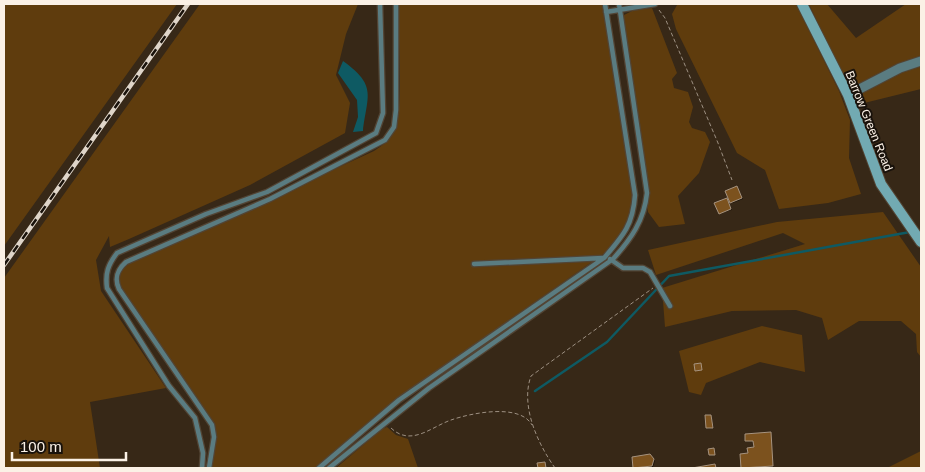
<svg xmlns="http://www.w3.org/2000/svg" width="925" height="472" viewBox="0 0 925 472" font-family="Helvetica,sans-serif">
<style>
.green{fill:#5f3c0d}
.water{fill:#0e5a63}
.shadow{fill:#0007}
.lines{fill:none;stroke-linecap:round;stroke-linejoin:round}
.stream{stroke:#0e5a63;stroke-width:2.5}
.building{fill:#7c521e;stroke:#a6937f}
.lane-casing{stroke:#524434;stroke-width:7}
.street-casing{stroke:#524434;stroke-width:11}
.secondary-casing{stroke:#524434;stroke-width:12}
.path{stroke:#9d9082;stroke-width:1;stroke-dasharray:4 2.5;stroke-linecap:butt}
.lane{stroke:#5a7c81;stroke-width:4.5}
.street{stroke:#5a7c81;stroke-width:9}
.secondary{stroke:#72aab2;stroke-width:10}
.rail-casing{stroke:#dfd5c9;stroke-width:4.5}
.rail{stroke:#19120b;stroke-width:2.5;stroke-dasharray:8;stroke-linecap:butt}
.labels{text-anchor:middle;stroke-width:4;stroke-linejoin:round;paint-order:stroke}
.street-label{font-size:12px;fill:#fbf1e6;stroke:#19120b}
</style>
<rect width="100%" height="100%" fill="#372817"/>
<path class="green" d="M4,4H177L4,246Z
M200,4H358L346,34L336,75L350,103L345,133L250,185L129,239L110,247L109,236L96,260L101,291L166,388L90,402L100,468H4V278Z
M398,4H604L633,195C631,218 623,232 609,250L394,401L315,468H211L216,438L215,424L121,288L118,275L127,264L374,151C383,145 391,140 395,129C404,106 398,32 398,4Z
M682,4H796L839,91L850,120L849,158L861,194L828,203L779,209L765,170L737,153L676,29L672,14L677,5Z
M809,4H827L856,38L906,4H921V89L856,105Z
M652,8L677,73L672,79L674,88L688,92L693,107L689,122L692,128L705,132L710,142L699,173L678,196L685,224L659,227L648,212L627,73L622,16L634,10Z
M883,212L921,267V357L917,352L916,334L901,321H859L828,340L822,318L796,310L732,311L665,327L662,288L805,244L783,233L656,275L648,250L777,222Z
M762,326L802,335L805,372L760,362L706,383L701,395L689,392L679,351Z
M387,427L396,435L408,439L418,468H336L382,429Z
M921,451V468H887Z"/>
<path class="water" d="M343,61C378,86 367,96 363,131L353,132L358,117L357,100L338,73Z"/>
<path class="shadow" d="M737,187L743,199L733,203L728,200L732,210L720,213L726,199L731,201Z
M711,416L714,428L709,429L707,428Z
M770,433L773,468L742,467L755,448L754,441H746Z
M652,457L655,461L653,467L635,468L633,458Z"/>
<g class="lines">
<path class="stream" d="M535,391L607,342L669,276L910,232"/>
</g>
<path class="building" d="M737,186L742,198L730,203L725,191Z
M727,198L731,209L719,214L714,203Z
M701,363L702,370L695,371L694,364Z
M705,415H711L713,428H706Z
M771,432L773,466L741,468L740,454L748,453L747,448L754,447L753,441H745V434Z
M714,448L715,455H709L708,449Z
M650,454L654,459L652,466L633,468L632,457Z
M545,462L546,468H538L537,463Z
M715,464L716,468H692Z"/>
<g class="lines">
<defs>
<path id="lane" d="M606,12L655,4
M610,259L623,268H643L650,272L670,306
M474,264L603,258
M202,468L203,453L195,418L169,386L107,288C105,273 108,265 117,253L206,214L267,192L376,133L383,113L380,4
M209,468L214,437L212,425L119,289C114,278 117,270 126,262L270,199L385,140L394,127L396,110V4
M319,468L399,400L604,258C623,236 633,225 635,195L605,4
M329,468L429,388L613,259C631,239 644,221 647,193L619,4"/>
<path id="street" d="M848,95L900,68L921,61"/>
<path id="secondary" d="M802,4L848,95L881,184L921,242"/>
</defs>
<use href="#lane" class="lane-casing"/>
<use href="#street" class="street-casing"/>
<use href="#secondary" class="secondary-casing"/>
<path class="path" d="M659,10L665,18L718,143L732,180
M391,428C411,447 431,427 451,420C471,413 520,403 532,425
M555,468C538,444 520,406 531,376L653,288"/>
<use href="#lane" class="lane"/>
<use href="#street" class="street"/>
<use href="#secondary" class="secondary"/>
<defs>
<path id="rail" d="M4,265L188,4"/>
</defs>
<use href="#rail" class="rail-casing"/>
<use href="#rail" class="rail"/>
</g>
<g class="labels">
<g class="street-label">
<text transform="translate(869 121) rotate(68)" y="4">Barrow Green Road</text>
</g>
</g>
<rect width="925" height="472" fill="none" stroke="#fbf1e6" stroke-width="10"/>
<path d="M12 452v8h114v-8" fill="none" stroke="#fbf1e6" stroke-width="2.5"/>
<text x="20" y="452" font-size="15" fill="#fbf1e6" stroke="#19120b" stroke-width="4" paint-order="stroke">100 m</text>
</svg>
